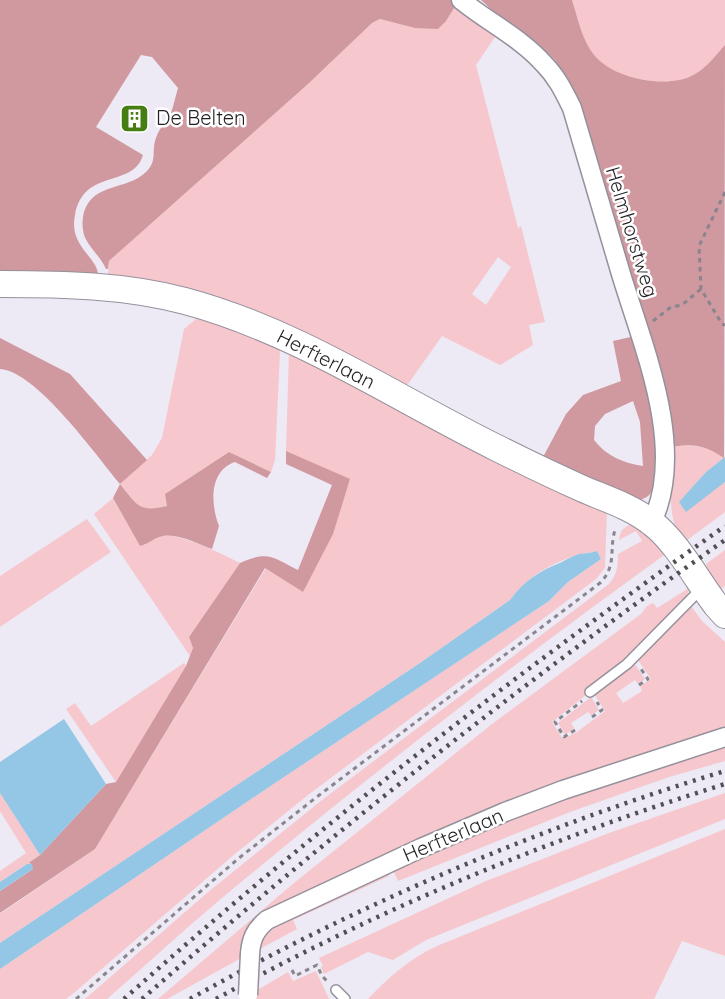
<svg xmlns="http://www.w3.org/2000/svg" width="725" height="999" viewBox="0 0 725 999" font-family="Quicksand,sans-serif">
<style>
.green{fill:#f6c7cc;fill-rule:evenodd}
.forest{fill:#d0989f;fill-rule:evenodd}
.water{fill:#94c7e5}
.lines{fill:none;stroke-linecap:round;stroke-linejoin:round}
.lane-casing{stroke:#95919c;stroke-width:12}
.street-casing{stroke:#95919c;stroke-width:21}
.secondary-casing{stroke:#95919c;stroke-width:28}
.path{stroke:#88858d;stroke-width:3;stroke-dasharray:4.5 4.5;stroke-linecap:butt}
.lane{stroke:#fff;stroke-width:9}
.street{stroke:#fff;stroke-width:18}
.secondary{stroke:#fff;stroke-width:26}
.rail{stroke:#514e54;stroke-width:4.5;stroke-dasharray:3 6;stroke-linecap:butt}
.street-bridge-casing{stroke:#95919c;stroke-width:21;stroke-linecap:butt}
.street-bridge{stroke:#fff;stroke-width:18}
.labels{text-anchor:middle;stroke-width:5;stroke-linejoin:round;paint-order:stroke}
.poi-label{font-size:20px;fill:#211f23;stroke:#fff;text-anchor:start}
.street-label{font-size:20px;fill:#211f23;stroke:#fff}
</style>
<rect width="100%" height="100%" fill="#ede9f5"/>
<path class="green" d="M572,0H725V45C716,55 707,67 695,74C669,90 614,79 595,56C582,41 578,18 572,0Z
M456,5L497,34L476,65L518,228L521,226L545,322L529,325L533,345L500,365L442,336L403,391L108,277L109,261L308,84L372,23L380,19L415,28L446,21ZM498,257L511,267L486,305L472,294Z
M201,315L279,343L280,352L275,460L271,472L229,452L165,494L168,506C138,513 138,506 120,484L152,455L162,438L184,329Z
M289,353L607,508L605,568L596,579L308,795L236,853L75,992L66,999H0V969L275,783L549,601L568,582L601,559L597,551C590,553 584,553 578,555C550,563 527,577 510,600L420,663L0,943V914L95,849L266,568L303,592L350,480L286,451Z
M685,445L709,448L724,458L706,472L680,502L725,482V512L683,543C664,513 673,481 672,447Z
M113,498L140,546C149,544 154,538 162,536C178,532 224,555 240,563L189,637L193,648L190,656L94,514Z
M87,519L111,552L0,627V576Z
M637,524L667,553C513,664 362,781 216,903C179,934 144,967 107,999H85L207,893L322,800L609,584C617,575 618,566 618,554L642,541L636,531L619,540C620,529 626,524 637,524Z
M725,550V586L719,590L711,580L706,564Z
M689,583L691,587L685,599L624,660L584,691L586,695L552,722L563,739L577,732L605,711L595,695L634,663L645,679L638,684L635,680L616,693L623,703L642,691L640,686L651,679L638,660L691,606L702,621L725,642V731L271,911L243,957L167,999H158L294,883L492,724L641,614L647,606L653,603L657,608L686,590Z
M184,663L186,666L116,782L66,709L75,703L91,726Z
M591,697L599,710L591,715L588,712L571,723L574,728L565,735L558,723Z
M725,743V761L669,777L570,812L398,881L392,868L506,817Z
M0,793L40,855L0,882V871L26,853L0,811Z
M725,793V819L426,940L393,960L368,952L324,974L321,967L323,966L319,958L486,881L609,833Z
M725,829V956L682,941L654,999H368C389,977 409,959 437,946Z
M387,870L389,876L293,920L297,929L256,951L263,932Z
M316,971L329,999H253L254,992L288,972L293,981Z"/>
<path class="forest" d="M0,0H451L456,5L446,21L438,29L415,28L380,19L372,23L308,84L109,261L108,269H106C101,257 89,248 84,235C82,227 82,220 84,212C94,182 126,191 146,172C158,161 151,150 156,138C159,128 168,120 172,110C174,103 176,95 178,88L152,57L141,55L96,127L143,155C133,189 84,167 75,215C68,247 100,258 98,277L0,274Z
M481,0H572C578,18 582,41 595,56C614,79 669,90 695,74C707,67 716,55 725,45L724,458C706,446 694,443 672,447L668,408L617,228L585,127L565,77L555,60L539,45L493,11Z
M635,336C641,356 649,377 652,398C655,418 662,479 650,494C646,499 640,500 634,500L542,459L566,414L583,395L621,381L613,341ZM633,401L640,422L643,466C624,463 606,456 594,440L595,426L605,414Z
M0,338L70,374L147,460L120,484C137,505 139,513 167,506L165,494L229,452L271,472L267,478L235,462C208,471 211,506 219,526L212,549C198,544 177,533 163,536C155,537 149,544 140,546L113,498L120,484C96,455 36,371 0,369Z
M286,451L350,479L333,534L303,592L265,568L95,849L0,913V891L33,869L30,863L27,864L40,855L106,784L116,782L186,666L193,648L189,637L240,563C269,550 273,558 298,570L332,485L286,464Z"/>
<path class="water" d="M725,457V482L686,512L679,502L706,472Z
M597,551L601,559L568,582L549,601L275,783L0,969V943L420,663L510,600C524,581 539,571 562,562C567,559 573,556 579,554C585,553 591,553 597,551Z
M64,719L106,784L40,855L0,793V762Z
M27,864H32L33,869L0,891V882Z"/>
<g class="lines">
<defs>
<path id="lane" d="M590,692L627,664L702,588
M336,990L345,999"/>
<path id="street" d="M461,0C488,22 521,38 544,64C557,77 564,92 572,108C588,163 605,219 621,274C643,347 687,448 652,522
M250,954C251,939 255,930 267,920L421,848L505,812L563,790L725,737"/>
<path id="secondary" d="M0,284C62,284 125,285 185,301C297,331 394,397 497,448C525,462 554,476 583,489C606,499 632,507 652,523C677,542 697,580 716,605L725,615"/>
</defs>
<use href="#lane" class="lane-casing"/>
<use href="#street" class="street-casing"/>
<use href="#secondary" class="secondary-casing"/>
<path class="path" d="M725,192L699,246L701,289L722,324L725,325
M653,321L671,307L682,305L701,289
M639,685L648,679L641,669
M592,717L602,710L597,702
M575,730L564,737L555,722L582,701
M292,970L295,976L317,965L322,976L327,981
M76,999L239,858L318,796L600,583C618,565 608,548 616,527"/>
<use href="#lane" class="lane"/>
<use href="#street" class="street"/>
<use href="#secondary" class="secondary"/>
<path class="rail" d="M124,999C314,829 517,673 725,526
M142,999C328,836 523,682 725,540
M190,999C359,904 540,827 725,771
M216,999C378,909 549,839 725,784"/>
<defs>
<path id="street-bridge" d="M248,995L250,954"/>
</defs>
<use href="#street-bridge" class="street-bridge-casing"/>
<use href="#street-bridge" class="street-bridge"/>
</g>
<defs>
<symbol id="building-square" viewBox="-11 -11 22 22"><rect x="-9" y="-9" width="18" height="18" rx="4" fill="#477e13" stroke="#fff"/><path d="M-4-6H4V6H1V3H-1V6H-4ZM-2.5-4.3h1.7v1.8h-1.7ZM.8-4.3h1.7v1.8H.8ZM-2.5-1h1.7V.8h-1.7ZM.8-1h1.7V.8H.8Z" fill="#fff"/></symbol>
</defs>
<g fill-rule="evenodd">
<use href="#building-square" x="118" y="102" width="33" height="33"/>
</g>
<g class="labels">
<g class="poi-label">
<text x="156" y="125">De Belten</text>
</g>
<g class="street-label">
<text transform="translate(632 232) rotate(73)" y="7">Helmhorstweg</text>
<text transform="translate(326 359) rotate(27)" y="7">Herfterlaan</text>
<text transform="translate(453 835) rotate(-23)" y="7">Herfterlaan</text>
</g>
</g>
</svg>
